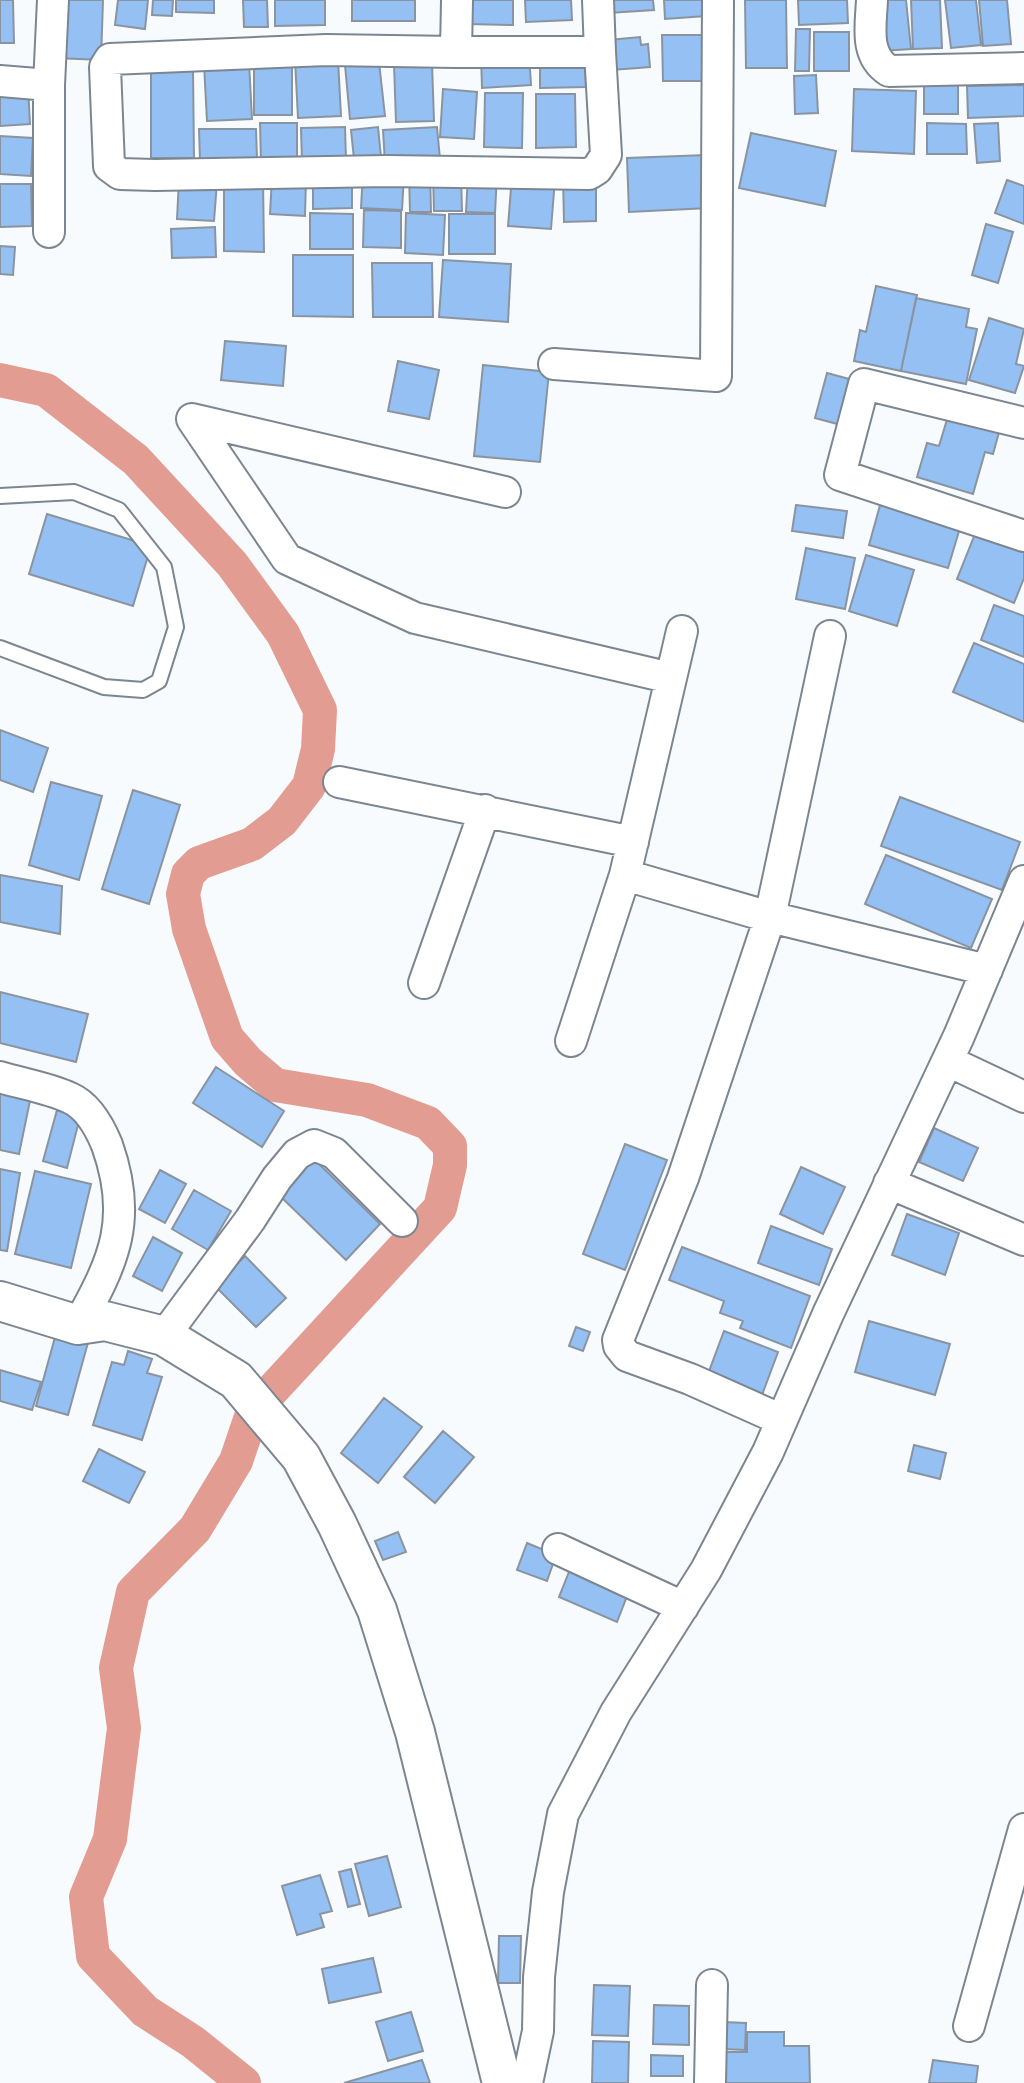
<svg xmlns="http://www.w3.org/2000/svg" width="1024" height="2083" viewBox="0 0 1024 2083" font-family="Lora,serif">
<style>
.lines{fill:none;stroke-linecap:round;stroke-linejoin:round}
.canal{stroke:#e29c91;stroke-width:34}
.building{fill:#95c0f3;stroke:#8a94a0;stroke-width:2}
.service-casing{stroke:#7c8691;stroke-width:18}
.minor-casing{stroke:#7c8691;stroke-width:34}
.tertiary-casing{stroke:#7c8691;stroke-width:42}
.service{stroke:#fff;stroke-width:14}
.minor{stroke:#fff;stroke-width:30}
.tertiary{stroke:#fff;stroke-width:38}
</style>
<rect width="100%" height="100%" fill="#f8fbfd"/>
<g class="lines">
<path class="canal" d="M0,380L46,390L136,460L232,564L283,634L320,710L318,749L309,786L282,821L252,844L199,863L188,874L183,894L189,929L227,1038L248,1062L275,1085L367,1100L428,1123L450,1146V1165L440,1208L253,1411L236,1461L195,1529L133,1592L116,1668L124,1728L110,1839L86,1897L93,1956L145,2011L193,2042L244,2083"/>
</g>
<path class="building" d="M0,0H13L14,43H0Z
M58,0H103L101,60L56,58Z
M118,0H148L145,29L115,25Z
M153,0H173L172,16L152,15Z
M176,0H214V13L176,12Z
M243,0H267L268,27H244Z
M275,0H325V25L275,26Z
M352,0H415V21H352Z
M467,0H513V25L467,24Z
M525,0H571L572,20L526,22Z
M608,0H653L654,10L609,13Z
M664,0H704L706,16L665,19Z
M745,0H786L787,68H746Z
M798,0H847L848,23L799,25Z
M876,0H906L911,49L881,51Z
M911,0H940L942,48L913,49Z
M945,0H976L981,45L951,48Z
M979,0H1007L1011,44L983,46Z
M796,29H810L809,71H795Z
M814,32H849V71H814Z
M662,35H710L711,81H663Z
M640,37L641,45L648,44L650,67L612,70L609,40Z
M529,53L531,85L482,88L481,56Z
M585,55L586,87L540,88V56Z
M338,59L341,116L298,118L295,60Z
M249,62L252,119L207,121L204,64Z
M379,62L385,116L350,119L345,65Z
M432,63L434,121L396,122L394,64Z
M254,64H292V115H254Z
M151,70H193L194,158H151Z
M816,75L818,113L795,114L794,76Z
M924,83H958V114H924Z
M1024,85V116L968,118L967,86Z
M28,86L30,124L0,126V88Z
M443,89L477,92L474,139L440,137Z
M854,89L916,91L914,154L852,151Z
M485,93H523L522,148L484,147Z
M536,94H575L576,147L536,148Z
M260,123H297V162H261Z
M927,123L966,124L967,154H927Z
M998,123L1000,161L977,163L974,124Z
M345,127L346,160L302,161L301,128Z
M378,127L381,157L354,159L351,130Z
M437,127L440,159L385,163L383,130Z
M199,129H256L257,159L200,161Z
M751,133L836,151L825,206L739,188Z
M0,136L33,138L31,176L0,174Z
M706,155L709,208L629,212L627,158Z
M363,172L404,175L402,210L361,208Z
M409,173H430L431,212H410Z
M461,173L462,211H434L433,174Z
M468,174L497,175L495,213L466,212Z
M512,176L555,179L551,229L508,226Z
M563,176H596V221L564,222Z
M272,177L306,179L305,216L270,214Z
M179,179L217,182L214,221L177,219Z
M224,179H263L264,252L224,251Z
M1007,180L1024,186V224L995,213Z
M352,181V208L313,209V182Z
M0,184H31L32,226L0,227Z
M364,210L401,211V248L363,247Z
M310,213L353,214V249H310Z
M406,213L445,215L443,255L405,253Z
M449,214H495V254H449Z
M986,224L1013,232L998,283L972,275Z
M215,227L216,257L172,258L171,229Z
M0,246L15,247L13,275L0,274Z
M293,255H353V317L293,316Z
M443,260L511,264L508,322L439,317Z
M372,263H432L433,317H373Z
M876,286L917,295L901,371L854,361L860,330L866,332Z
M916,298L969,309L966,327L977,329L966,384L901,371Z
M989,318L1024,329L1016,364L1024,366L1015,393L969,380Z
M225,341L286,346L283,386L221,380Z
M398,361L439,370L429,419L388,411Z
M483,365L549,372L540,462L474,456Z
M827,373L864,383L852,428L815,418Z
M952,403L1003,418L993,454L985,452L973,494L917,477L927,443L939,446Z
M882,498L962,521L948,568L869,545Z
M796,505L847,511L843,538L792,531Z
M47,514L151,546L133,606L29,574Z
M979,524L1024,543V578L1014,603L957,579Z
M806,548L855,558L845,609L796,599Z
M866,555L914,570L897,626L849,611Z
M994,605L1024,616V657L981,640Z
M974,643L1024,664V722L953,692Z
M0,730L48,748L33,792L0,780Z
M51,782L102,796L79,880L29,865Z
M133,790L180,805L149,904L102,889Z
M900,797L1020,842L1002,890L881,846Z
M886,855L992,899L971,948L865,904Z
M0,875L62,886L60,934L0,922Z
M0,992L88,1014L76,1062L0,1043Z
M216,1067L284,1111L262,1147L193,1103Z
M0,1085L32,1091L19,1154L0,1150Z
M57,1110L80,1117L67,1168L43,1161Z
M934,1128L978,1148L963,1181L919,1162Z
M625,1144L667,1160L625,1270L583,1254Z
M314,1159L380,1224L346,1260L279,1195Z
M801,1167L845,1187L823,1234L780,1214Z
M0,1169L20,1173L7,1251L0,1250Z
M160,1170L186,1184L165,1223L139,1209Z
M35,1171L91,1184L71,1268L15,1254Z
M194,1190L231,1211L208,1250L172,1229Z
M907,1214L959,1233L945,1275L892,1255Z
M771,1226L832,1249L819,1285L758,1263Z
M153,1237L182,1253L162,1291L133,1276Z
M682,1247L810,1296L791,1348L740,1328L743,1321L720,1313L724,1301L669,1280Z
M245,1256L286,1298L256,1327L215,1286Z
M869,1321L950,1344L935,1395L855,1372Z
M576,1327L590,1332L583,1351L569,1346Z
M57,1330L89,1339L68,1415L36,1406Z
M724,1331L778,1352L762,1395L708,1374Z
M128,1351L152,1359L147,1373L162,1377L142,1440L93,1425L112,1362L124,1365Z
M0,1370L41,1382L32,1410L0,1401Z
M384,1398L422,1427L378,1483L341,1453Z
M443,1431L474,1457L435,1503L404,1477Z
M914,1445L946,1453L940,1479L908,1471Z
M99,1449L145,1472L129,1503L83,1481Z
M398,1532L406,1552L383,1560L375,1541Z
M527,1543L556,1555L547,1581L517,1570Z
M571,1567L629,1591L617,1622L559,1597Z
M387,1856L401,1907L369,1916L355,1864Z
M351,1869L360,1904L348,1907L339,1872Z
M320,1875L332,1911L320,1914L324,1927L297,1935L282,1886Z
M499,1936H521L520,1983H498Z
M373,1958L381,1992L329,2003L322,1969Z
M594,1985L630,1986L628,2036L592,2035Z
M654,2005L689,2006V2045L653,2044Z
M411,2012L423,2051L388,2061L376,2022Z
M723,2022L746,2023L745,2050L722,2049Z
M747,2032H784V2046H809L810,2083H726L725,2052H747Z
M593,2041L629,2042L628,2083H592Z
M651,2055L683,2056V2076H651Z
M422,2060L430,2083H344Z
M933,2060L978,2066L976,2083H929Z"/>
<g class="lines">
<defs>
<path id="service" d="M0,496L74,492L119,510L164,567L176,627L159,681L143,690L104,687L0,648"/>
<path id="minor" d="M598,0L600,52
M872,0C871,25 864,55 889,71L1024,68
M456,52H600L606,155L597,169L589,174L387,171L155,175L120,174L109,166L105,67L110,59L326,50L456,52L457,0
M0,81L49,85
M49,232V85L53,0
M554,364L716,376L718,0
M1024,423L864,384L840,475L1024,536
M505,492L192,419L287,559L415,618L671,678
M339,782L633,842
M625,875L770,917L987,970
M424,983L485,810
M571,1041L625,875L682,631
M948,1061L1024,1097
M0,1077C23,1084 49,1088 70,1098C88,1106 100,1128 107,1145C133,1218 115,1260 78,1325
M889,1183L1024,1240
M164,1336L250,1220L277,1178L297,1154L314,1145L334,1153L402,1221
M782,1420L690,1379L627,1356L619,1346L618,1340L683,1178L770,917L830,636
M558,1549L683,1607
M969,2026L1024,1829
M527,2083L538,2031L539,1977L548,1892L563,1814L616,1712L706,1570L768,1452L828,1314L959,1036L1024,881
M710,2083L712,1985"/>
<path id="tertiary" d="M0,1301L78,1325L105,1321L164,1336L236,1380L301,1457L337,1524L377,1610L415,1732L502,2083"/>
</defs>
<use href="#service" class="service-casing"/>
<use href="#minor" class="minor-casing"/>
<use href="#tertiary" class="tertiary-casing"/>
<use href="#service" class="service"/>
<use href="#minor" class="minor"/>
<use href="#tertiary" class="tertiary"/>
</g>
</svg>
